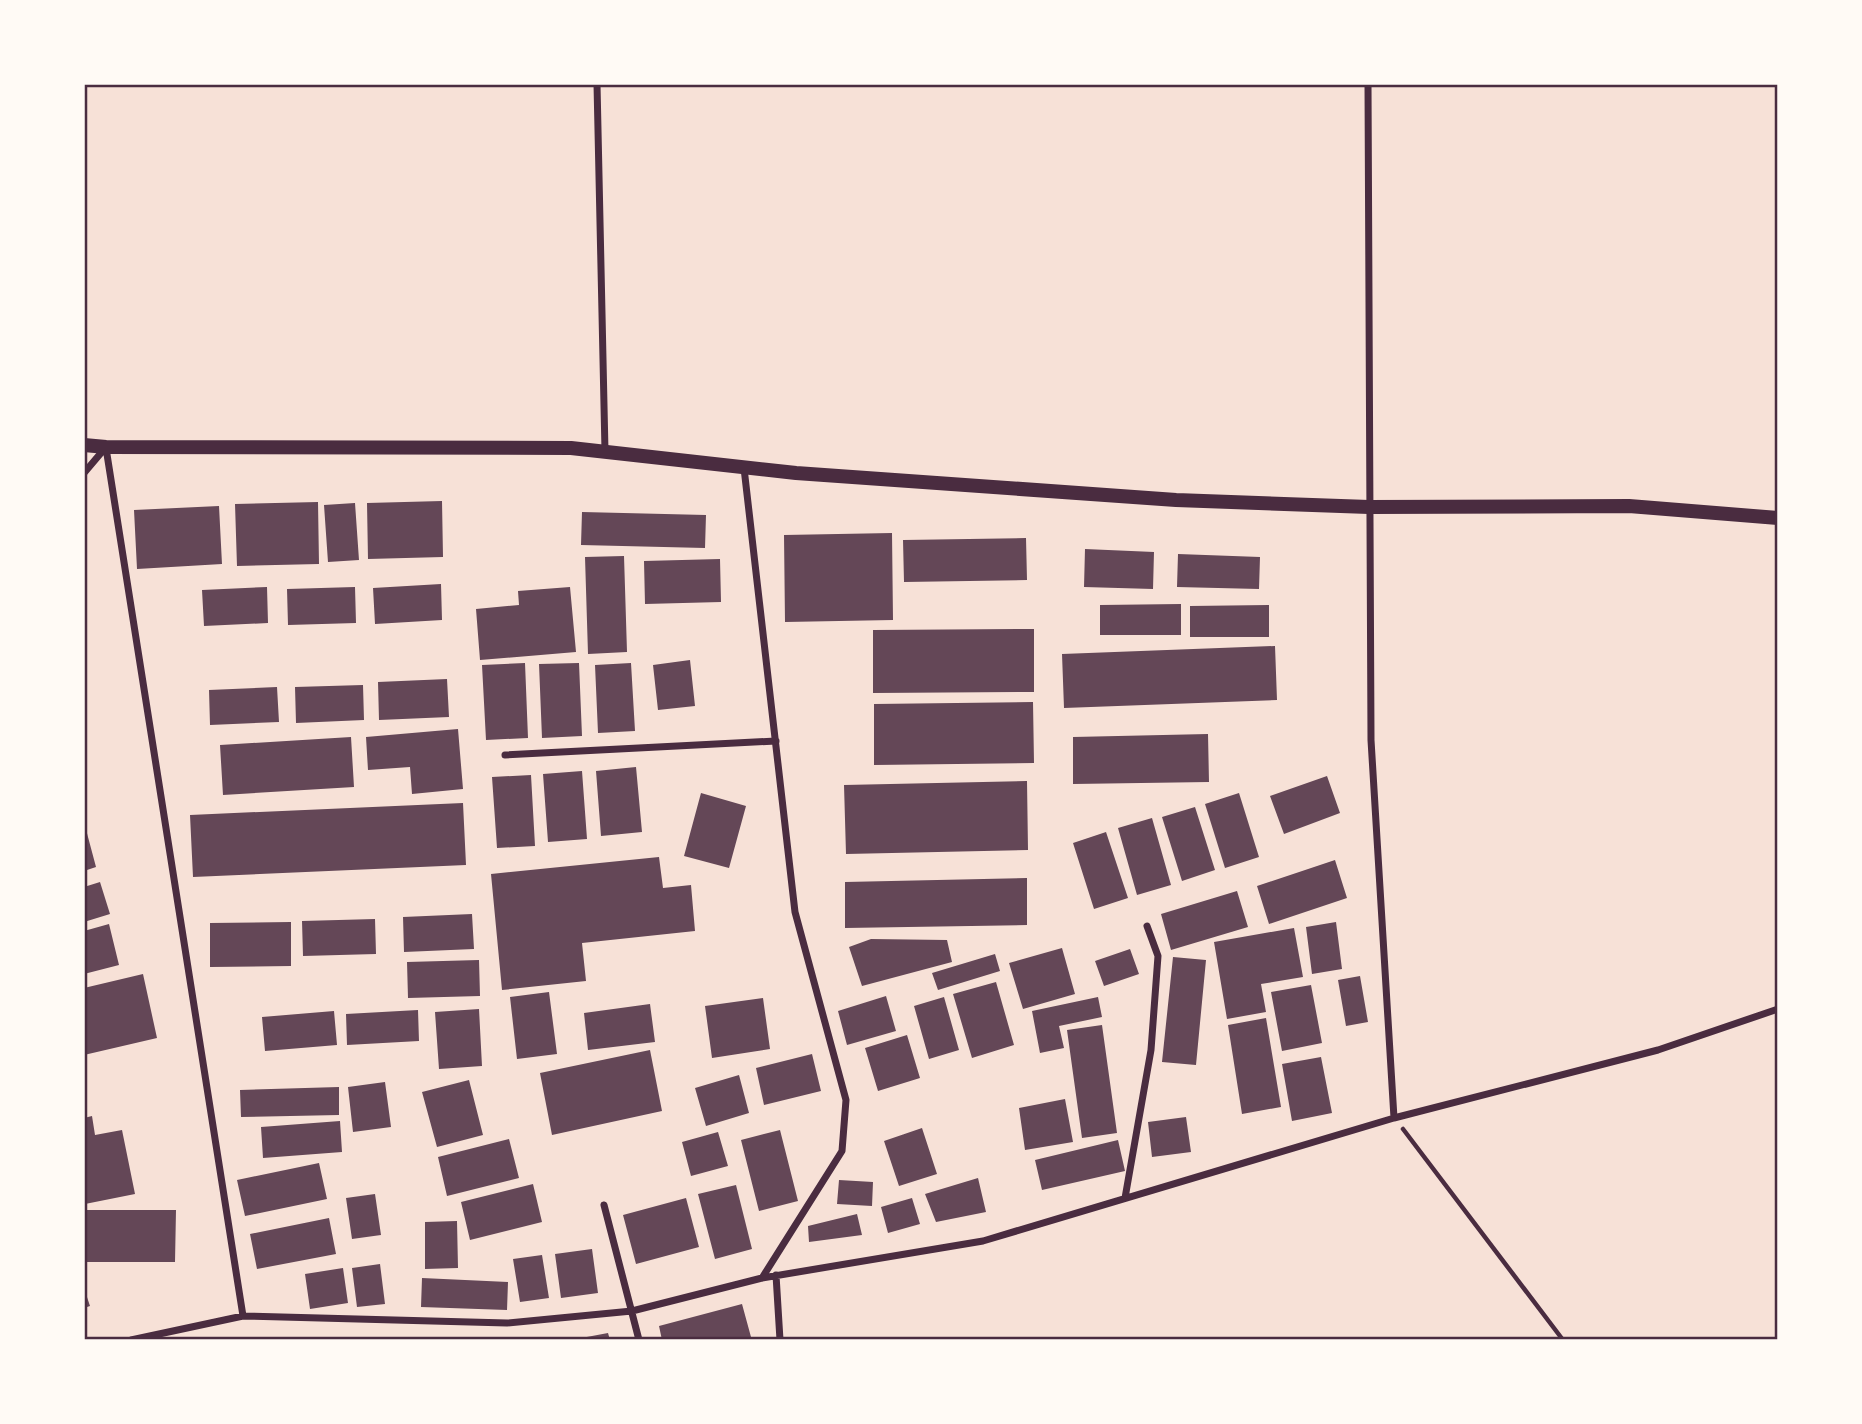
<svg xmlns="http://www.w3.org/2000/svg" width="1862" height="1424" viewBox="0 0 1862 1424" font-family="'Noto Serif',serif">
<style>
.building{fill:#644757}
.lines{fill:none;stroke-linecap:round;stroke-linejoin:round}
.path{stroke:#4a2c40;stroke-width:4.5}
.minor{stroke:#4a2c40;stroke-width:7}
.secondary{stroke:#4a2c40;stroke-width:14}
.neatline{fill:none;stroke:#4a2c40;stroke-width:2.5}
</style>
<rect width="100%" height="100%" fill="#f7e1d7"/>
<path class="building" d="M442,501L443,557L368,559L367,503Z
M318,502L319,564L237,566L235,504Z
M355,503L359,560L328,562L324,505Z
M219,506L222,564L137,569L134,510Z
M582,512L706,515L705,548L581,545Z
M892,533L893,620L785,622L784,535Z
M1026,538L1027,580L904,582L903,540Z
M1085,549L1154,552L1153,589L1084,587Z
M1178,554L1260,557L1259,589L1177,587Z
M624,556L627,652L588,654L585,557Z
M720,559L721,602L645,604L644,561Z
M441,584L442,620L375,624L373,588Z
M267,587L268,623L204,626L202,590Z
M355,587L356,623L288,625L287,589Z
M570,587L576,652L480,660L476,609L519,605L518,591Z
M1181,604V635H1100V605Z
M1269,605V637H1190V606Z
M1034,629V692L873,693V630Z
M1275,646L1277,700L1064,708L1062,654Z
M690,660L695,706L658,710L653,665Z
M525,663L528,738L486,740L482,665Z
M579,663L582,736L542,738L539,664Z
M631,663L635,731L598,733L595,665Z
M447,679L449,717L379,720L378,682Z
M363,685L364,720L296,723L295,687Z
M277,687L279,722L210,725L209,690Z
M1033,702L1034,763L874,765V704Z
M458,729L463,789L412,794L410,767L368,770L366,737Z
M1208,734L1209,782L1073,784V737Z
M351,737L354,787L223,795L220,745Z
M636,767L642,832L601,836L596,771Z
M582,771L587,839L548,842L543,774Z
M531,775L535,846L497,848L492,777Z
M1327,776L1340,813L1284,834L1270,796Z
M1027,781L1028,850L846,854L844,785Z
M701,793L746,806L729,868L684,856Z
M1239,793L1259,857L1225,868L1205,804Z
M463,803L466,865L193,877L190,815Z
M1195,807L1215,870L1182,881L1162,817Z
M1152,818L1171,885L1137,895L1118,828Z
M84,822L96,867L84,871Z
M1106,832L1128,898L1094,909L1073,843Z
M659,857L663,888L691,885L695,931L582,943L586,981L502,990L491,874Z
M1335,860L1347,898L1269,924L1257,886Z
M1027,878V925L845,928V882Z
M100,882L110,914L84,922V887Z
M1237,891L1248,927L1171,950L1161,914Z
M472,914L474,949L404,952L403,917Z
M375,919L376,954L303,956L302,921Z
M291,922V966L210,967V923Z
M1336,922L1342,969L1312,974L1306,927Z
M109,924L119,965L84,974V931Z
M1294,928L1303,977L1261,984L1266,1012L1227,1019L1214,942Z
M871,939L947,940L952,962L862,986L849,947Z
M1062,948L1075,994L1023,1009L1009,963Z
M1130,949L1139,974L1104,986L1095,961Z
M995,954L1000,971L938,990L932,973Z
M1173,957L1206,960L1196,1065L1162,1062Z
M479,960L480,996L408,998L407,962Z
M143,974L157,1038L84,1055V988Z
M1360,976L1368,1022L1346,1026L1338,980Z
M996,982L1014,1045L972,1058L953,994Z
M1311,985L1322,1043L1282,1051L1271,992Z
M549,992L557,1054L517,1059L510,997Z
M886,996L896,1031L847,1045L838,1011Z
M944,997L959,1050L929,1059L914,1006Z
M1098,997L1102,1017L1059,1026L1064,1048L1040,1053L1032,1011Z
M763,998L770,1049L712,1058L705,1006Z
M650,1004L655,1042L588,1050L584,1013Z
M479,1009L482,1066L439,1069L435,1012Z
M418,1010L419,1041L347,1045L346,1014Z
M334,1011L337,1045L265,1051L262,1017Z
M1266,1018L1281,1107L1242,1114L1228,1025Z
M1102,1025L1117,1133L1082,1138L1067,1030Z
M907,1035L920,1078L878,1091L865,1048Z
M650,1050L662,1111L552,1135L540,1073Z
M812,1054L821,1091L764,1105L756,1068Z
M1321,1057L1332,1113L1292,1121L1282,1064Z
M739,1075L749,1113L706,1126L695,1088Z
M469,1080L483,1135L437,1147L422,1092Z
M385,1082L391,1127L353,1132L348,1087Z
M339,1087V1115L241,1117L240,1090Z
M1065,1099L1073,1142L1025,1150L1019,1108Z
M92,1116L95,1135L122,1130L135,1194L85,1204L84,1118Z
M1186,1117L1191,1152L1152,1157L1148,1122Z
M340,1121L342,1152L263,1158L261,1127Z
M922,1128L937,1174L899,1186L884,1141Z
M780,1130L798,1201L759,1211L741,1140Z
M718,1132L728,1166L691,1176L682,1142Z
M509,1139L519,1178L447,1196L438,1157Z
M1118,1140L1125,1171L1042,1190L1035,1160Z
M319,1163L327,1199L245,1216L237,1180Z
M978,1178L986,1212L936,1222L925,1194Z
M839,1180L873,1182L872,1206L837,1204Z
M533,1184L542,1222L470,1240L461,1202Z
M736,1185L752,1249L715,1259L698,1194Z
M375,1194L381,1235L352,1239L346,1198Z
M686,1198L699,1247L636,1264L623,1215Z
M912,1198L920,1224L888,1233L881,1207Z
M84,1210H176L175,1262H84Z
M857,1214L862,1235L809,1242L808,1226Z
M329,1218L336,1254L257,1269L250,1234Z
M457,1221L458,1268L425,1269V1222Z
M592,1249L598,1293L561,1298L555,1254Z
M542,1255L549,1298L520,1302L513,1259Z
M380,1264L385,1304L357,1307L352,1268Z
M343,1268L348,1303L310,1309L305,1274Z
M422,1278L508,1282L507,1310L421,1307Z
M84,1288L90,1306L84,1308Z
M742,1304L751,1337L741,1340H662L659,1326Z
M608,1333L610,1340H576V1339Z"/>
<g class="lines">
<path class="path" d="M1403,1129L1563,1340"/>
<path class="minor" d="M597,84L605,451
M1368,84L1371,740L1394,1118
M106,448L243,1316
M744,468L795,912L846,1100L842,1151L762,1278
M84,473L106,447
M505,755L776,741
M1125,1198L1151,1050L1158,956L1147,926
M604,1205L639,1340
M776,1275L780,1340
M131,1340L243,1316L507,1323L632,1311L762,1278L983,1241L1394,1118L1658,1050L1778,1009"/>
<path class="secondary" d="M84,445L106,447L571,448L796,473L1176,500L1369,507L1629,506L1778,518"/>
</g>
<rect width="1862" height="1424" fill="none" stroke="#fffaf5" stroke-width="172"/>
<rect x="86" y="86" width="1690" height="1252" class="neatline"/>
</svg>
